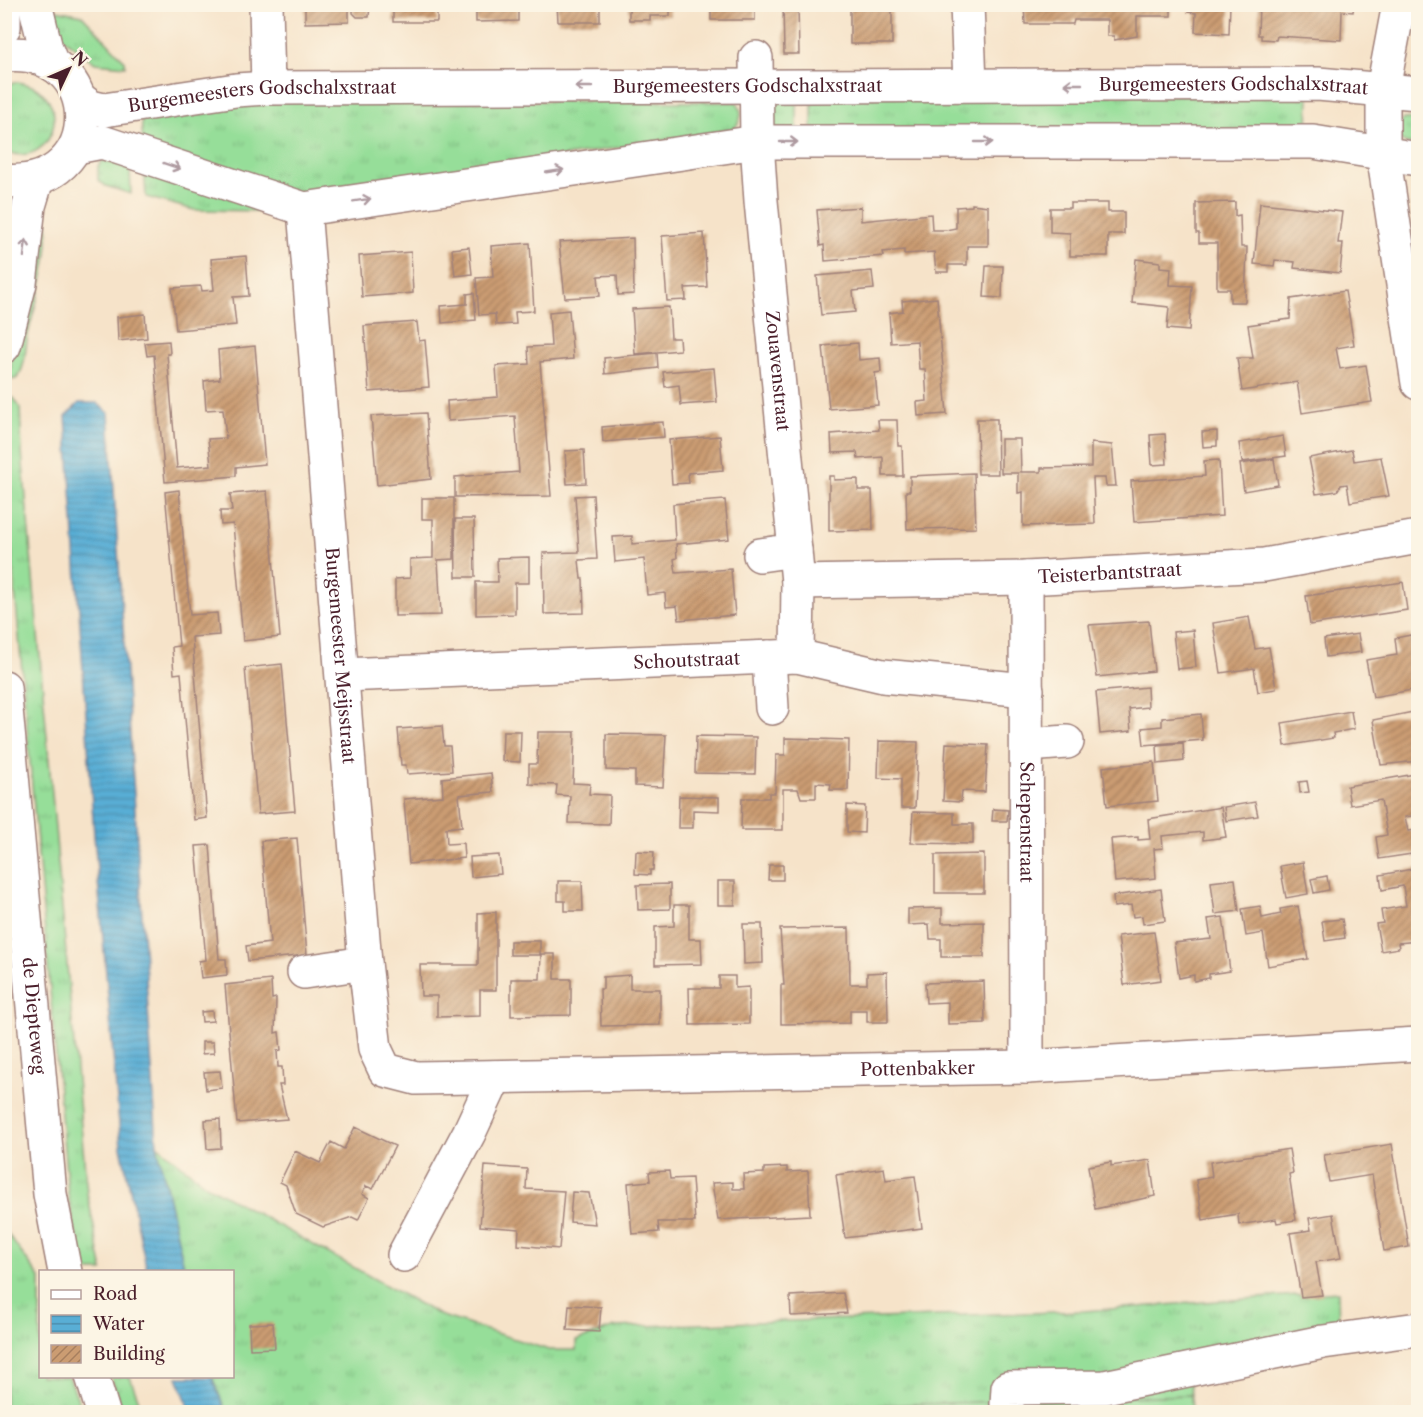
<svg xmlns="http://www.w3.org/2000/svg" width="1423" height="1417" viewBox="0 0 1423 1417" font-family="'Libre Caslon Text',serif">
<style>
.grass{fill:url(#grass-tufts);stroke:#707e62;stroke-width:1.5}
.park{fill:#96de99;stroke:#707e62;stroke-width:1.5}
.water{fill:url(#water-rules);stroke:#526680;stroke-width:1.5}
.building{fill:url(#building-hatch)}
.lines{fill:none;stroke-linecap:round;stroke-linejoin:round}
.minor-casing{stroke:#a0817a;stroke-width:36}
.minor{stroke:#fff;stroke-width:33}
.oneway{stroke:#ae9aa0}
.labels{text-anchor:middle;stroke-width:5;stroke-linejoin:round;paint-order:stroke}
.street-label{font-size:18px;fill:#4a1f2b;stroke:#fcf5e5}
</style>
<defs>
<pattern id="grass-tufts" width="24" height="20" patternUnits="userSpaceOnUse" patternTransform="scale(1.5)"><rect width="24" height="20" fill="#96de99"/><path d="M3 7l-1-3M5 7V3M7 7l1-3M15 17l-1-3M17 17v-4M19 17l1-3" fill="none" stroke="#83be84"/></pattern>
<pattern id="water-rules" width="6" height="5" patternUnits="userSpaceOnUse" patternTransform="scale(1.5)"><rect width="6" height="5" fill="#59aed5"/><path d="M0 2.5h6" fill="none" stroke="#4c8dad"/></pattern>
<pattern id="building-hatch" width="6" height="6" patternUnits="userSpaceOnUse" patternTransform="scale(1.5)"><rect width="6" height="6" fill="#cb9c72"/><path d="M-1 1l2-2M0 6l6-6M5 7l2-2" fill="none" stroke="#a77f5e"/></pattern>
</defs>
<rect width="100%" height="100%" fill="#fcf5e5"/>
<filter id="ink" filterUnits="userSpaceOnUse"><feTurbulence type="fractalNoise" baseFrequency=".0167" numOctaves="2"/><feDisplacementMap in="SourceGraphic" scale="12" xChannelSelector="R" yChannelSelector="G"/><feConvolveMatrix kernelMatrix="1 2 1 2 8 2 1 2 1" color-interpolation-filters="sRGB"/></filter>
<filter id="wash" filterUnits="userSpaceOnUse"><feTurbulence type="fractalNoise" baseFrequency=".008" numOctaves="4" result="noise"/><feDisplacementMap in="SourceGraphic" scale="24" xChannelSelector="R" yChannelSelector="G"/><feGaussianBlur stdDeviation="1.35" result="paint"/><feColorMatrix in="noise" values="0 0 0 0 0 0 0 0 0 0 0 0 0 0 0 0 0 1.4 0 .05"/><feComposite in="paint" operator="in"/></filter>
<g filter="url(#wash)">
<rect width="100%" height="100%" fill="#f6e3c9"/>
<path class="grass" d="M51,9L82,15L125,61V66L95,63L54,31Z
M18,82C77,92 57,170 5,152V85Z
M1309,95L1308,130L812,132V96Z
M797,96V132L774,128L768,119L772,101Z
M237,100L737,102C743,113 742,119 734,129L311,197L143,144L141,115Z
M1418,118V145L1407,144L1400,139L1399,124L1404,119Z
M103,160L130,168L131,194L106,186L98,180V166Z
M144,166L265,211L194,210L146,197Z
M44,212C57,247 35,301 28,335C25,348 26,369 16,379L9,380L12,354Z
M7,398H14L20,408L22,452L87,1193L103,1271H83L68,1194L10,535Z
M157,1145L206,1185L439,1315L549,1350H576V1341L615,1327L1084,1311L1338,1292L1339,1330L1189,1368L1191,1395L806,1408L805,1412H226L212,1377L232,1376V1272L185,1271Z
M4,1229L40,1278V1376L69,1377L83,1412H5Z
M111,1377H130L143,1412H123Z"/>
<path class="park" d="M1191,1395L1192,1412H805V1408Z"/>
<path class="water" d="M79,403H97L109,413L157,1145L185,1271H147L121,1147L94,835L66,416Z
M177,1377H212L226,1412H191Z"/>
<g id="blocks">
<path class="building" d="M305,4H349V22L305,23Z
M353,4H370L369,17H357L353,13Z
M393,4H437V22H393Z
M557,4H600V22H558Z
M711,4H755V20H711Z
M783,4H798L799,54H784Z
M850,4H892V44H850Z
M1024,4H1171V16H1137V36L1114,40V36H1107V20H1074L1073,24H1025Z
M1189,4H1230L1229,34L1195,32L1196,13L1188,12Z
M1259,4H1354L1353,12L1342,11L1341,40L1277,36L1276,40L1261,39V35H1258Z
M476,5H518V21L476,22Z
M629,5H670V16H650V20H629Z
M1235,202V216L1240,215L1241,247H1247L1245,302H1230V289H1217V243H1199V233H1196V203Z
M1070,203H1108V212H1124V234H1108V256H1070V233L1050,232V208H1070Z
M1260,203L1342,212L1338,243H1343L1340,273L1294,268L1295,262L1275,260L1274,266L1254,264Z
M972,204L988,206V246H967V265H948V272H936L934,252L904,254V250L883,252L884,256L825,261L824,245L820,246L817,210L861,207V221L931,214L932,230H946L956,228V207L972,206Z
M704,233L707,287L685,288L686,300L667,301L662,236Z
M633,238L634,294L618,295L617,275L598,276L600,296L565,298L559,242Z
M530,243L534,311L515,312L516,324L496,325L495,314L479,315L476,278L493,277L491,246Z
M469,247L472,274L455,276L452,249Z
M411,252L413,293L362,297L359,256Z
M246,256L249,296L233,297L236,325L176,330L172,288L201,286L202,291L214,290L211,259Z
M1136,259L1160,262V267L1171,268L1170,285L1192,286L1189,331L1167,329L1169,307L1132,303Z
M986,266H1003L1002,298L984,297Z
M872,271L874,289L853,291L855,312L821,315L817,276Z
M1345,291L1354,345L1336,348L1340,369L1366,365L1372,402L1302,413L1297,382L1242,391L1237,358H1253L1248,325L1290,319L1291,299Z
M474,293L476,320L442,323L441,306L467,304V294Z
M937,298L947,414L918,416L917,402L927,401L925,369H919L917,341L891,343L889,313L903,311L902,301Z
M669,307L671,338H679L680,350L635,354L632,309Z
M569,310L573,359L540,362L551,496L455,497V477L519,472L515,416L448,421L447,401L498,397L496,366L529,364L528,347L551,346L549,312Z
M145,314L147,338L118,341L117,317Z
M417,322L419,341L425,340L429,387L369,392L364,326Z
M169,341L170,354H167L177,468L211,465L208,439L226,438L223,409L206,410L204,381L220,379L218,350L255,346L265,464L236,467V476L165,482L154,355L147,356L145,343Z
M858,343L859,360L880,358L881,372L875,373L878,405L829,409L823,346Z
M657,353L658,368L605,374L604,358Z
M714,368L717,402L681,405L679,385L665,387L663,372Z
M426,413L431,479L377,485L371,416Z
M977,419H997L998,474H978Z
M878,420H897L898,446H902L903,476H883V457L858,459L857,452L832,453L831,434L879,430Z
M663,422L664,437L603,442L602,427Z
M1217,431V446L1203,447L1202,432Z
M1165,434L1167,464L1152,465L1150,435Z
M720,436L723,470L688,473L689,483L672,484L669,440Z
M1283,436L1286,456L1242,462L1239,443Z
M1001,439H1020L1021,472H1041V468L1091,467V443L1112,445L1116,486H1106L1105,478H1093L1095,524L1023,526V492L1018,493V473H1001Z
M584,450L586,483L567,484L565,451Z
M1352,450L1354,461L1381,457L1389,496L1350,502L1347,484L1341,485L1337,491L1316,494L1309,458Z
M1274,459L1278,485L1244,491L1240,464Z
M1219,460L1222,516L1134,522L1131,481L1205,476L1204,461Z
M974,473L976,528L907,529L906,491H910V476Z
M829,476H834V480L858,479V490H872L873,530L829,531Z
M179,490L190,615L217,613L219,635L192,637L207,818L194,820L181,673L174,674L172,647L179,646L165,492Z
M267,491L280,637L243,641L233,524L221,525L220,511H232L230,494Z
M593,495L597,559L579,560L581,579H583L584,613L544,614L543,553L579,552L575,496Z
M422,498H454V559L438,560L441,615L395,616V579L410,578V559L433,558V519H422Z
M725,500L729,539L676,544L677,558L674,559L676,573L731,569L735,615L679,620L677,606L666,607L665,593L647,595L644,559L615,562L613,537L632,536V544L675,540L673,504Z
M455,519H474L475,577H456Z
M529,557V583H515V614L476,615V582H498L497,558Z
M1403,582L1407,610L1310,625L1306,596Z
M1249,617L1255,649L1269,647L1276,689L1258,692L1254,668L1221,673L1213,623Z
M1149,621L1154,671L1097,677L1089,625Z
M1193,630L1196,667L1177,669L1173,632Z
M1358,634L1361,652L1326,657L1324,639Z
M1411,635L1418,689L1373,697L1366,660L1397,655L1395,638Z
M282,664L295,811L258,814L245,668Z
M1147,687L1148,707L1129,709L1131,731L1100,734L1096,692Z
M1351,711L1354,729L1333,733L1334,738L1285,746L1282,723Z
M1418,711V761L1381,765L1373,720Z
M1201,714L1203,740L1144,745L1142,728L1162,726V718Z
M442,726L444,746H450L452,771L407,774L406,765H401L398,729Z
M503,731H521L520,762L502,761Z
M538,732H575L573,783L590,784L589,794L610,795L609,824L569,823L570,796L556,795L557,785L529,784V764H537Z
M606,734L666,735L663,787L635,786V771L606,770Z
M696,736L756,737L755,774L695,773Z
M785,738L849,740L848,790H830L831,784L816,783V798H801L798,789H783V830H741L742,798H769V793H775L776,755H785Z
M879,741L918,742L915,808H901V779L878,778Z
M946,743L988,745L985,792L962,791L961,802L943,801Z
M1183,743L1184,761L1158,764L1157,745Z
M1154,762L1158,801L1107,806L1103,767Z
M491,773L493,792L459,795L462,826L446,828L447,844L463,843L464,858L409,864L404,799L443,796L442,778Z
M1415,774L1416,784H1418V815L1405,817L1408,831L1418,830V853L1379,859L1376,837L1387,835L1381,800L1350,805L1347,786Z
M1307,781L1309,792L1300,793L1299,782Z
M679,796L719,797V811L693,810V828H678Z
M1255,802L1258,816L1226,821L1224,807Z
M847,805L865,806L864,833L847,832Z
M1221,807L1226,837L1203,840V832L1162,836L1163,848L1154,849L1156,878L1115,882L1111,839L1138,837V840L1150,839L1148,819Z
M993,809L1008,810L1007,821H992Z
M913,812L954,813V824H973V844L911,843Z
M297,838L307,955L248,961L246,946L270,943L261,841Z
M210,845L219,959H226L227,975L201,978L199,961L206,960L196,846Z
M636,851L654,852L653,870H650V875L635,874Z
M984,854V893H935V855Z
M499,855L501,874L471,877L470,857Z
M1303,862L1308,894L1286,898L1280,866Z
M769,865H783V880H768Z
M1418,868V941L1398,943L1399,948L1381,951L1376,924L1383,923L1381,910L1406,906L1403,886L1382,890L1380,875Z
M1327,876L1329,890L1314,893L1311,879Z
M1235,879L1239,911L1215,914L1211,882Z
M558,881H582L583,911H565V901H558Z
M718,881H735V905H718Z
M670,884V909L638,910L637,885Z
M1161,889L1165,921L1143,924L1142,916L1133,917L1131,905L1114,907L1113,896Z
M674,905H689V939H701L702,964L655,965V927L674,926Z
M1260,906L1262,918L1281,914L1280,909L1298,906L1308,959L1268,966L1263,933L1246,936L1242,909Z
M942,908V923L984,922V957H941V939H930L929,924L908,925V909Z
M496,912V990H480V1016L437,1017V996H421L420,965H478V913Z
M1223,917L1230,971L1209,974V978L1194,981V975L1179,978L1174,943L1211,939L1208,919Z
M1342,919L1345,938L1325,941L1322,921Z
M743,924H762L763,963L744,964Z
M849,928L850,984H867V973L887,972L888,1022H867V1010H850V1023L781,1024V985H784L780,929Z
M1154,932L1161,980L1124,985L1118,936Z
M510,941H540V955H510Z
M541,954H555V979H571V1015L511,1016V979H540Z
M630,975V989H660V1025L601,1026L600,989H603V977Z
M719,976H735V988L749,987V1024L690,1025L689,988H719Z
M271,980L272,999L276,998L275,1033L279,1032L281,1050L277,1051L278,1067H282L283,1085H279L287,1119L237,1123L225,985Z
M984,981L985,1023L948,1024V1002L926,1003L925,983Z
M212,1011L213,1021L202,1022L201,1012Z
M202,1042H213L214,1053L202,1054Z
M220,1071L222,1088L206,1090L204,1072Z
M220,1119L221,1148L207,1149L205,1120Z
M355,1127L395,1146L373,1189L366,1186L362,1194L369,1198L358,1220L352,1217L323,1227L296,1214L286,1185L280,1182L295,1151L320,1163L331,1142L344,1149Z
M1392,1144L1409,1247L1384,1251L1372,1175L1329,1182L1324,1155Z
M1289,1149L1293,1173L1289,1174L1296,1220L1277,1223L1276,1219L1239,1225L1238,1214L1203,1220L1196,1180L1212,1177L1210,1162Z
M1150,1160L1155,1196L1095,1209L1088,1166L1111,1162V1166Z
M485,1166L527,1169L526,1189L564,1191L559,1249L518,1245L519,1229L480,1226Z
M787,1167V1172L808,1171L810,1215L718,1220L712,1183L733,1182V1189H744L743,1174L764,1173V1168Z
M884,1168L886,1180L915,1176L922,1228L845,1238L836,1175Z
M669,1171L670,1179L692,1178L695,1222H658L659,1232L632,1234L628,1183L650,1181L649,1172Z
M572,1192L589,1193L595,1224L570,1222Z
M1333,1214L1341,1258L1316,1262L1322,1295L1301,1297L1290,1233L1311,1230L1309,1218Z
M843,1293L847,1313L791,1316L790,1296Z
M569,1305L601,1307L599,1332L567,1330Z
M273,1323L275,1348L250,1349L249,1324Z"/>
</g>
</g>
<g filter="url(#ink)">
<use href="#blocks" fill-opacity="0" stroke="#a0817a" stroke-width="1.5"/>
<g class="lines">
<defs>
<g id="minor">
<path d="M35,4L46,49L52,64"/>
<path d="M266,4L268,88"/>
<path d="M967,4L970,84"/>
<path d="M1399,4L1383,89V153L1418,383"/>
<path d="M4,13V27"/>
<path d="M4,55C106,44 109,190 4,181"/>
<path id="s1" d="M756,58L757,142L761,201L798,582L797,656"/>
<path id="s2" d="M80,99L91,107L104,110L236,90L268,88L1318,84L1418,93"/>
<path d="M76,147L102,142L304,209L757,142H1313L1418,159"/>
<path id="s3" d="M304,209L365,963L375,1049L385,1070L416,1078L1027,1067L1418,1044"/>
<path d="M4,346L20,283L29,206L37,179"/>
<path d="M760,555L795,550"/>
<path id="s4" d="M1026,578L1027,1067"/>
<path id="s5" d="M798,582L1026,578L1264,565L1418,537"/>
<path d="M769,657L772,708"/>
<path id="s6" d="M343,675L797,656L883,676L1027,690"/>
<path id="s7" d="M4,687L50,1194L65,1272"/>
<path d="M1028,745L1067,742"/>
<path d="M304,972L365,963"/>
<path d="M404,1255L469,1133L495,1077"/>
<path d="M92,1376L103,1412"/>
<path d="M1007,1404L1008,1388L1105,1387L1323,1342L1418,1329"/>
</g>
</defs>
<use href="#minor" class="minor-casing"/>
<use href="#minor" class="minor"/>
</g>
<defs><path id="oneway-shaft" d="M-6 0H5M1.5-3L5.5 0L1.5 3" fill="none" stroke-width="1.6" stroke-linecap="round" stroke-linejoin="round" transform="scale(1.5)"/></defs>
<g class="oneway">
<use href="#oneway-shaft" transform="translate(1073 84) rotate(-180)"/>
<use href="#oneway-shaft" transform="translate(584 87) rotate(180)"/>
<use href="#oneway-shaft" transform="translate(789 142)"/>
<use href="#oneway-shaft" transform="translate(984 142)"/>
<use href="#oneway-shaft" transform="translate(172 166) rotate(19)"/>
<use href="#oneway-shaft" transform="translate(555 171) rotate(-9)"/>
<use href="#oneway-shaft" transform="translate(362 200) rotate(-9)"/>
<use href="#oneway-shaft" transform="translate(25 248) rotate(-83)"/>
</g>
</g>
<g class="labels">
<g class="street-label">
<text dy="6" stroke="none"><textPath href="#s2" startOffset="672">Burgemeesters Godschalxstraat</textPath></text>
<text dy="6" stroke="none"><textPath href="#s2" startOffset="1158">Burgemeesters Godschalxstraat</textPath></text>
<text dy="6" stroke="none"><textPath href="#s2" startOffset="186">Burgemeesters Godschalxstraat</textPath></text>
<text dy="6" stroke="none"><textPath href="#s1" startOffset="314">Zouavenstraat</textPath></text>
<text dy="6" stroke="none"><textPath href="#s5" startOffset="312">Teisterbantstraat</textPath></text>
<text dy="6" stroke="none"><textPath href="#s3" startOffset="448">Burgemeester Meijsstraat</textPath></text>
<text dy="6" stroke="none"><textPath href="#s6" startOffset="344">Schoutstraat</textPath></text>
<text dy="6" stroke="none"><textPath href="#s4" startOffset="244">Schepenstraat</textPath></text>
<text dy="6" stroke="none"><textPath href="#s7" startOffset="330">de Diepteweg</textPath></text>
<text dy="6" stroke="none"><textPath href="#s3" startOffset="1400">Pottenbakker</textPath></text>
</g>
</g>
<rect width="1423" height="1417" fill="none" stroke="#fcf5e5" stroke-width="24"/>
<rect x="39" y="1270" width="195" height="108" fill="#fcf5e5" stroke="#b59f9b" stroke-width="1.5"/>
<rect x="51" y="1290" width="30" height="9" fill="#ffffff" stroke="#b59f9b" stroke-width="1.5"/>
<text x="93" y="1300" font-size="18" fill="#4a1f2b">Road</text>
<rect x="51" y="1315" width="30" height="18" fill="url(#water-rules)" stroke="#b59f9b" stroke-width="1.5"/>
<text x="93" y="1330" font-size="18" fill="#4a1f2b">Water</text>
<rect x="51" y="1345" width="30" height="18" fill="url(#building-hatch)" stroke="#b59f9b" stroke-width="1.5"/>
<text x="93" y="1360" font-size="18" fill="#4a1f2b">Building</text>
<g transform="translate(69 69) rotate(46)" stroke="#fcf5e5" stroke-width="4.5" paint-order="stroke">
<path d="M0-4.5L10 22L0 15L-10 22Z" fill="#4a1f2b"/>
<text y="-9" font-size="16" font-weight="bold" text-anchor="middle" fill="#4a1f2b">N</text>
</g>
</svg>
